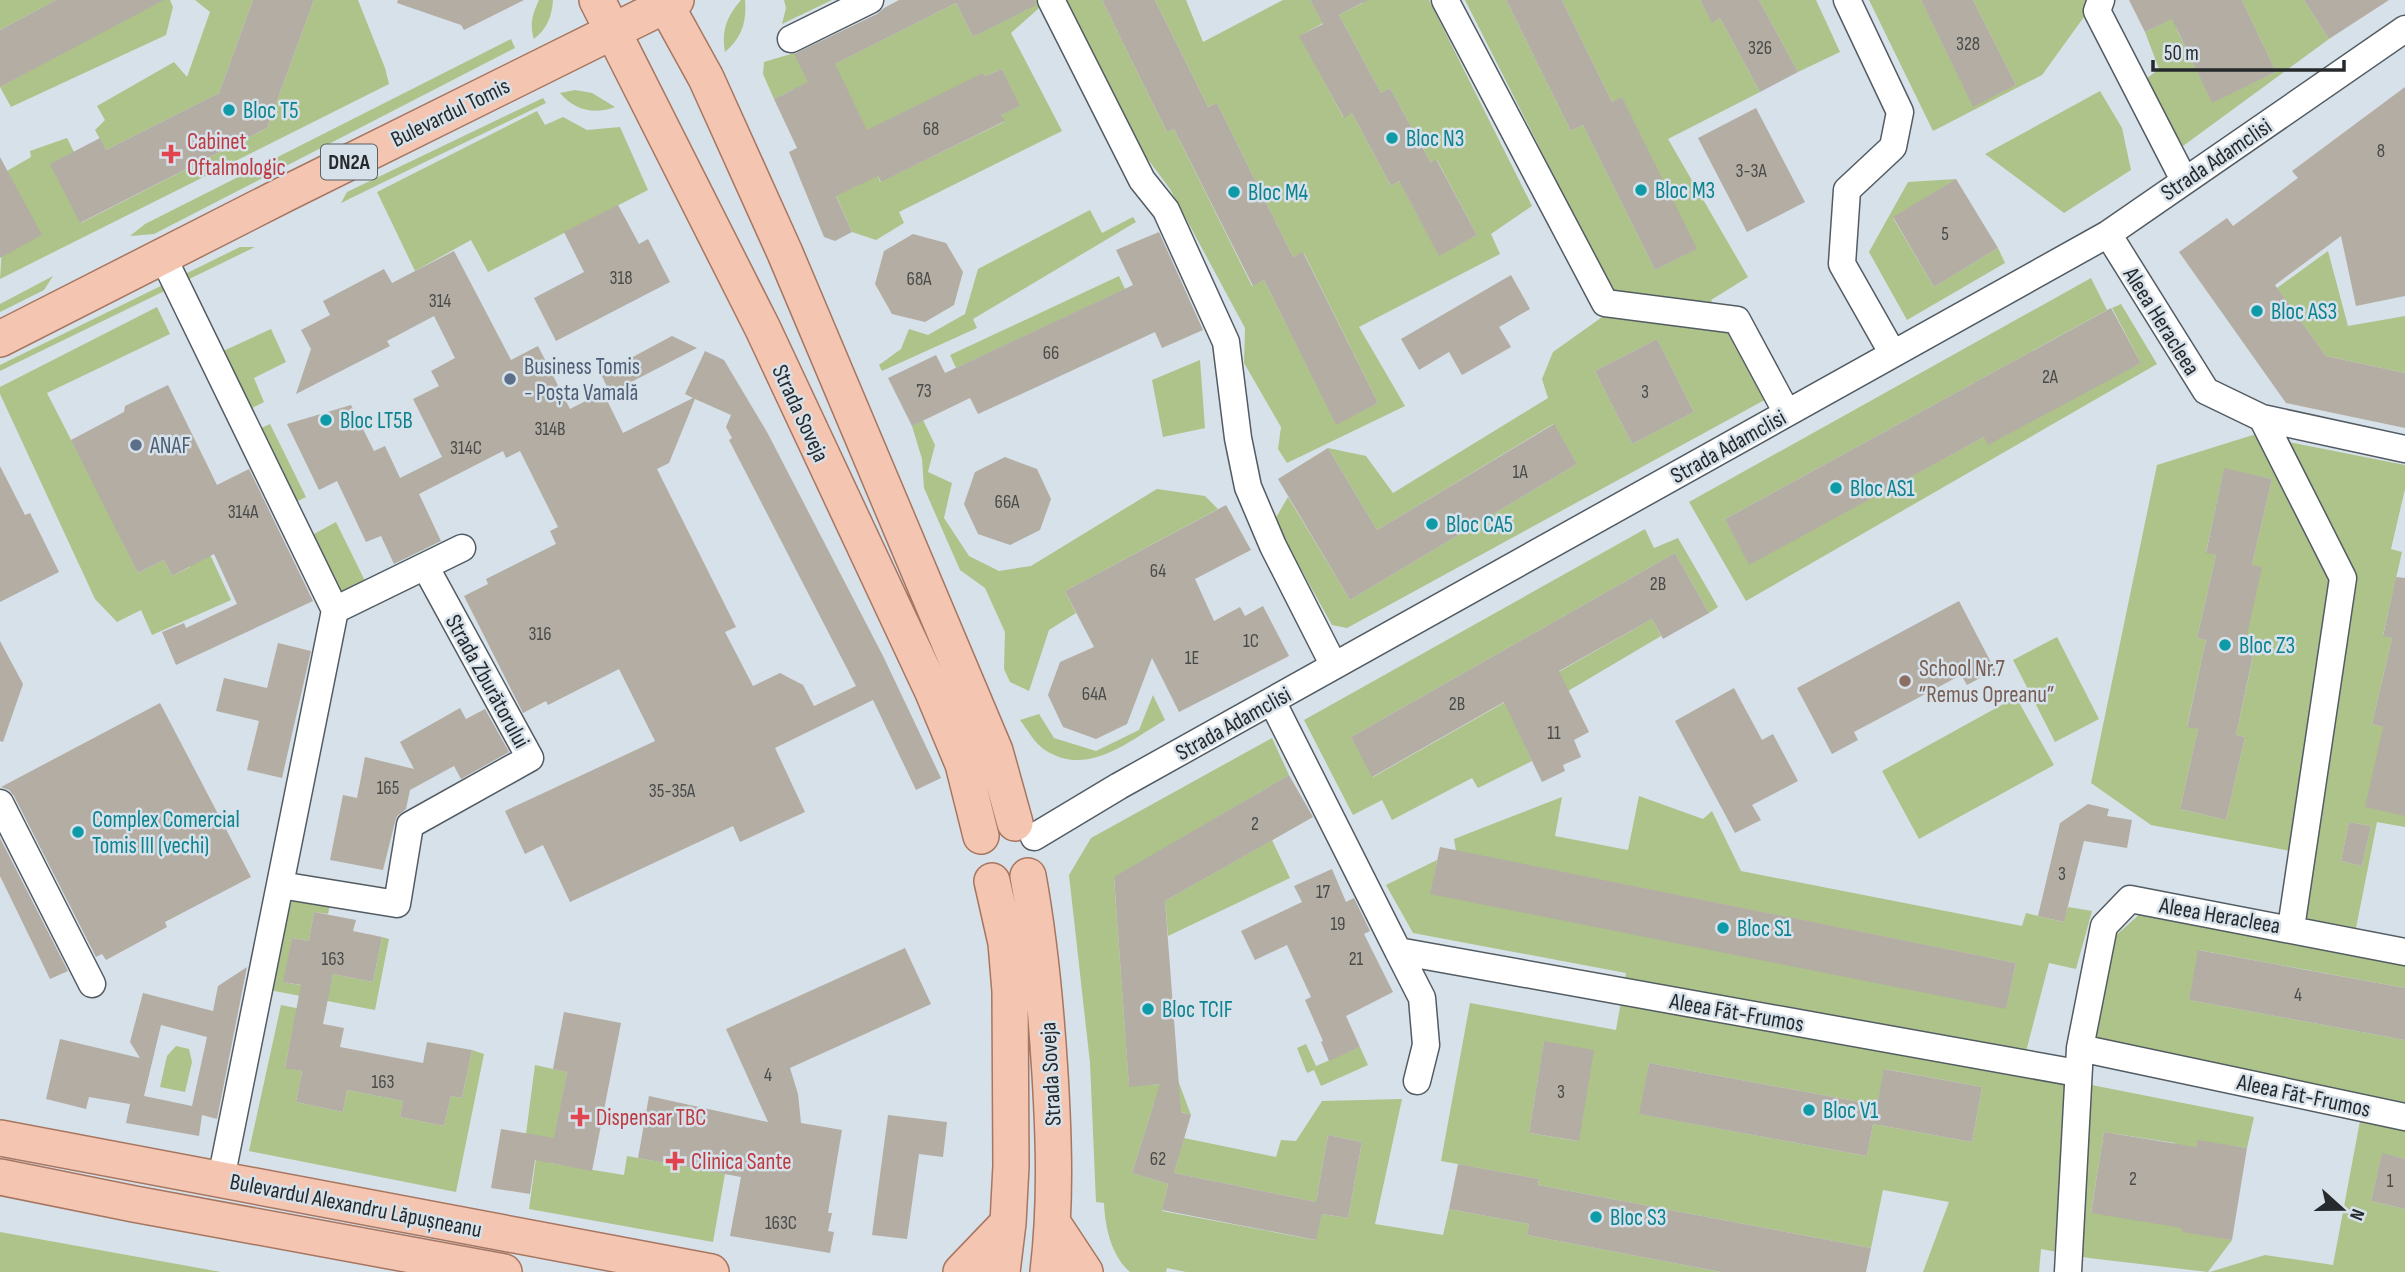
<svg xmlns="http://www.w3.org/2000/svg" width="2405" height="1272" viewBox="0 0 2405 1272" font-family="'Sofia Sans Condensed',sans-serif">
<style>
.green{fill:#adc38a;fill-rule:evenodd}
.building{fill:#b3ada3;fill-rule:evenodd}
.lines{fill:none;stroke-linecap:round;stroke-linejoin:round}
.minor-casing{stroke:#535c63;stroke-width:29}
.major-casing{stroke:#a77661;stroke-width:38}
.minor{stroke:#fff;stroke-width:26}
.major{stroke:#f4c5b1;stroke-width:35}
.culture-dot{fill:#0f9aa8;stroke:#d7e1e9;stroke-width:2.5}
.health-dot{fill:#e0444e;stroke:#d7e1e9;stroke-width:2.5}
.service-dot{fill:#5c6f8a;stroke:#d7e1e9;stroke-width:2.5}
.education-dot{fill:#8d6e63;stroke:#d7e1e9;stroke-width:2.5}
.labels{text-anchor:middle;stroke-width:5;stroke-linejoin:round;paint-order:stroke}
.number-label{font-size:19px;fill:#494b4a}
.shield{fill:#d7e1e9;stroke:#5b6165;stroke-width:2}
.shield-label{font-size:21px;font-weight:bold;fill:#262a2d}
.culture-label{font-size:23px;fill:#0d838f;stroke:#d7e1e9;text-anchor:start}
.street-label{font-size:23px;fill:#262a2d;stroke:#d7e1e9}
.health-label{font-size:23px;fill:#be3a42;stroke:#d7e1e9;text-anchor:start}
.service-label{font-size:23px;fill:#4e5e75;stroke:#d7e1e9;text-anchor:start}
.education-label{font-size:23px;fill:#785e54;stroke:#d7e1e9;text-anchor:start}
</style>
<rect width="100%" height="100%" fill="#d7e1e9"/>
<path class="green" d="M0,0H56L0,30Z
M160,0H170L173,7L166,35L11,107L0,87Z
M195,0H253L219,93L106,150L95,130L105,120L97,106L174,62L187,77L210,12Z
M314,0H358L385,68L389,84L0,279L7,171L31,157L30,151L67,138L74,152L51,164L81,223L267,128Z
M539,0H553C552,16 547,29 534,39C529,25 533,13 539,0Z
M741,0H745C747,21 742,38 725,52C721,31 727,16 741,0Z
M784,0H832L782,24L786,8Z
M1024,0H1040L1041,3L1038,9L1011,33L1062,131L899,212L904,223L876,240L852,232L813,142L794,89L774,99L763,74L764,62L794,53L830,125L835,64L956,3L973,37L1028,9ZM1002,69L1019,106L1001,115L1004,122L880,182L878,176L983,73L986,76Z
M1066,0H1102L1167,132L1174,129L1252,286L1264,280L1336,424L1378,403L1304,253L1293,257L1217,103L1208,107L1155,0H1186L1203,42L1283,0H1310L1323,23L1300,36L1343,117L1352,113L1391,186L1399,181L1439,255L1477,235L1437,160L1431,163L1390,88L1381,93L1339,15L1363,3L1362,0H1429L1532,206L1491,234L1500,254L1359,327L1405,406L1287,463L1278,449L1281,427L1244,363L1245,328L1170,189L1141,150Z
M1465,0H1506L1571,131L1583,125L1655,270L1696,249L1622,98L1612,102L1562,0H1700L1712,22L1720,18L1760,92L1668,139L1748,277L1711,300L1770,397L1347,628L1332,625L1274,521L1288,497L1350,600L1577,464L1553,424L1377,530L1328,448L1366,456L1393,493L1548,398L1542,379L1553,352L1619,305ZM1657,339L1694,412L1632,444L1595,371Z
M1759,0H1816L1840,52L1798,72Z
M1869,0H1921L1973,106L2016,85L1973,0H2091L2089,10L2042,75L1933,131Z
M2210,0H2234L2176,28L2212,102L2276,72L2242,0H2304L2329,39L2183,146L2142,82L2159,69L2145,32Z
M511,39L515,48L154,234L130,236L145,224Z
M575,90L592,93L615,107C594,115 574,110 560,93Z
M2100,91L2122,128L2131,170L2064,213L1985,154Z
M543,98L546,103L341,203L347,192Z
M537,111L545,125L563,117L587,130L620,127L648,190L488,272L471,240L415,271L377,192Z
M1956,179L1893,218L1934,287L1998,248L2005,263L1907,320L1869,252L1908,182Z
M1090,210L1102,233L1133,217L1136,222L973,319L977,328L882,371L879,365L901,349L909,329L928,335L965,314L978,269Z
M240,247H255L0,371V365Z
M2328,251L2348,326L2405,316V373L2326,356L2277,288Z
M53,276L44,290L0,312V304Z
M1119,276L1125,289L956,368L950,355Z
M2091,278L2107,310L1725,519L1749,564L1984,437L2141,363L2112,308L2121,304L2157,364L1746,601L1689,502Z
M157,307L170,334L47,393L106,508L184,498L231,600L152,635L141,610L117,622L95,599L0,394V387ZM116,528L183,551L190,567L172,576L164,560L138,573Z
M271,329L286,362L254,378L264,402L248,410L221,352Z
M1200,360L1205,428L1163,437L1152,380Z
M923,420L935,445L928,472L952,483L944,518L969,556L999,571L1031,566L1157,489L1205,496L1218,509L1065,591L1076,613L1049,630L1029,691L1010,682L1004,669L1005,632L985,588L960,570L924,488L922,459L912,426Z
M270,424L306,497L296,502L259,429Z
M2253,435L2405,465V489L2391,549L2402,552L2383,635L2392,638L2372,724L2383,727L2405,816V827L2377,822L2355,933L2302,923L2312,855L2151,825L2091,783L2157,465ZM2224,469L2272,479L2252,565L2244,649L2254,652L2236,735L2245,737L2226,820L2180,809L2198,729L2187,726L2206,640L2197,638L2216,555L2206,552ZM2349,822L2371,826L2362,866L2341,861Z
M336,522L365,581L340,594L312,535Z
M1645,529L1654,548L1678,538L1718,607L1709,613L1675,553L1351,737L1373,777L1652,619L1661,636L1568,691L1575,703L1519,732L1532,761L1478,788L1472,778L1392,820L1382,800L1353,815L1304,720Z
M2057,637L2099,719L2055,742L2013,660Z
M1153,695L1165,720C1129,741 1087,778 1045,750C1035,744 1027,729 1020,720L1039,714L1054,738L1096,751L1139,730Z
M2016,697L2054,765L1919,839L1882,771Z
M1272,738L1289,775L1114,878L1129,1086L1179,1083L1191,1115L1154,1103L1132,1173L1168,1184L1162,1211L1315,1240L1322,1214L1348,1218L1362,1142L1328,1135L1316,1202L1174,1173L1184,1138L1276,1157L1281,1140L1296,1141L1322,1101L1402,1099L1375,1224L1443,1235L1449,1209L1529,1224L1527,1235L1721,1272H1186L1167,1268L1166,1272H1130C1111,1255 1105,1227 1104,1203L1096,1202L1090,1063L1069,875L1091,838Z
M1639,796L1703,819L1712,811L1741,871L2022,926L2026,913L2063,922L2068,907L2092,911L2076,969L2049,963L2021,1071L2254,1117L2247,1148L2197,1141L2182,1231L2232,1240L2208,1272L2089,1258L2041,1249L2039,1272H1923L1949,1202L1883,1190L1871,1248L1538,1185L1539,1179L1441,1161L1470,1003L1616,1030L1626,973L1413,933L1386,885L1437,860L1431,893L2006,1008L2016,963L1456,851L1454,839L1562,797L1555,836L1628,850ZM1544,1042L1579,1141H1578L1529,1133ZM1649,1063L1877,1105L1885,1069L1982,1087L1972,1142L1873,1124L1867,1156L1640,1114ZM2104,1132L2175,1143L2162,1224L2091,1212Z
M1272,840L1290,878L1168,936L1165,901Z
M295,899L330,905L328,914L314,912L309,941L292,938L284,982L329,991L333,974L373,982L382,937L389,939L375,1010L269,990L285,906Z
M2141,913L2405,961V988L2199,950L2189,1000L2405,1040V1109L2092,1039L2113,938Z
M281,1005L316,1012L295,1019L285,1067L302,1071L296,1102L343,1112L347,1090L403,1101L400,1117L444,1126L451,1096L462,1098L472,1050L484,1054L456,1192L249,1151Z
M1306,1044L1316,1066L1360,1047L1368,1065L1321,1086L1314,1070L1307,1073L1297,1048Z
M176,1046L189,1049L192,1062L185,1092L160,1087L167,1056Z
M535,1065L567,1072L550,1163L624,1175L627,1156L725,1174L713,1242L529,1209L539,1136L526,1134Z
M2360,1121L2405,1131V1159L2382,1154L2371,1201L2405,1209V1272H2210L2265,1255L2333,1265Z
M0,1232L221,1272H0Z"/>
<path class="building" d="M56,0H164L0,87V30Z
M253,0H314L267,128L80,223L50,164L100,138L106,150L219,93Z
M398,0H524L464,30L461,25L397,3Z
M899,0H1035L1036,5L973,37L956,3L835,64L867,130L983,73L986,76L1002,69L1020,106L1001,115L1005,121L881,182L878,176L836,196L852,232L835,241L824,237L789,152L797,148L774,99L808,82L794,54L877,14L884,8Z
M1102,0H1155L1208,107L1217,103L1293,257L1303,252L1378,403L1336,425L1264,280L1253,286L1174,129L1167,132Z
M1310,0H1368L1339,15L1381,93L1390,88L1431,163L1436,159L1477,235L1439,256L1399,181L1391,186L1352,113L1344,118L1299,36L1323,24Z
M1506,0H1562L1612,102L1622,97L1697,249L1655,270L1583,125L1571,131Z
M1700,0H1759L1798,72L1760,92L1720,18L1712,23Z
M1921,0H1973L2016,85L1973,107Z
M2129,0H2242L2276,72L2212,103L2172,19L2145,32Z
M2304,0H2389L2329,39Z
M2405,87V296L2356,306L2341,236L2275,285L2326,356L2405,373V428L2286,403L2179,252L2227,218L2233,226L2298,178L2292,171Z
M1756,108L1805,202L1747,232L1698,138Z
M0,157L42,235L0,258Z
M1956,179L1998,248L1934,287L1893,217Z
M618,205L639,244L648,239L670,282L556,341L534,298L584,272L564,232Z
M1159,232L1203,330L1162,348L1155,332L978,414L970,398L912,426L888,378L936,355L945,373L1133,285L1116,250Z
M913,234L946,243L963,272L954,305L925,322L892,314L875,284L884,251Z
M454,251L511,360L538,346L570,409L603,392L623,433L693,398L685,394L705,351L724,360L767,432L883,656L941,778L916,790L873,700L775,748L805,812L740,842L733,826L570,902L543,845L525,854L505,811L655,741L619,669L548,705L546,701L523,713L464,596L488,584L486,579L556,544L550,531L558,527L520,451L506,458L503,451L419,494L441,541L394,564L381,536L366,542L337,481L319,490L287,424L351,405L374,451L385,446L400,478L442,457L413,399L439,386L431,371L455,358L434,316L387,341L390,346L296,394L311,349L301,330L330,315L323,301L384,269L392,283ZM695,399L731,415L726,427L732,438L729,440L856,686L814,706L803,685L780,673L753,686L725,632L736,627L657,469L669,463Z
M1511,275L1530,309L1499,327L1511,347L1462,375L1449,352L1419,370L1401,339Z
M2111,308L2141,363L1988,445L1984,437L1749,565L1725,519Z
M672,336L697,348L610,393L601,374Z
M1657,339L1694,412L1632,444L1595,371Z
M168,385L217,485L249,469L313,601L176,665L162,632L184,623L186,628L237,604L214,554L172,576L164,560L138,573L71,440L124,412L125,406Z
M1554,424L1577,464L1350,600L1278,479L1328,448L1377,530Z
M1005,457L1037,469L1051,499L1040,530L1010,545L978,534L964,504L975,472Z
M0,466L25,515L30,513L59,572L0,602Z
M2224,468L2272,479L2252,565L2262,567L2244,649L2254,651L2236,735L2245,737L2226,820L2180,809L2198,729L2187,727L2206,640L2197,638L2216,555L2206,553Z
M1226,505L1251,550L1195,579L1214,621L1240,607L1245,616L1263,606L1289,656L1179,712L1152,658L1127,724L1096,739L1063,727L1048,695L1060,662L1094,647L1065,591Z
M1675,553L1709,613L1663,639L1652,619L1559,671L1589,732L1574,740L1581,757L1563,765L1565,771L1542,782L1504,702L1372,777L1351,737Z
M2396,577L2405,578V816L2365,807L2383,727L2372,724L2392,638L2383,636Z
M1959,601L1995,670L1967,685L1961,675L1854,732L1858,740L1832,754L1797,688Z
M0,641L23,684L3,742L0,741Z
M278,643L311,651L282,778L247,770L259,721L216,711L224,678L267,688Z
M1734,688L1762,740L1773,734L1798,781L1752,805L1761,820L1735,833L1675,721Z
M160,703L251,877L165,922L167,927L106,960L102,954L96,957L14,796L9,790L1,787Z
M460,708L466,719L485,709L509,752L461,779L454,766L410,790L406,809L397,816L395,822L383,870L330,860L343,795L357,798L365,757L414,769L400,742Z
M1289,775L1313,817L1165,901L1181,1112L1191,1115L1174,1173L1316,1202L1328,1135L1362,1142L1348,1218L1322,1214L1316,1240L1162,1210L1168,1184L1132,1173L1160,1084L1129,1087L1114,877Z
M2088,804L2109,809L2107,816L2132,820L2127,848L2084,841L2064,922L2038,916L2060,823Z
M2349,822L2371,826L2362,866L2341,861Z
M0,838L68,971L50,979L0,876Z
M1440,847L2016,963L2006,1009L1430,894Z
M1332,869L1346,902L1354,898L1370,931L1364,934L1393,992L1346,1016L1360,1047L1329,1061L1321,1042L1323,1041L1305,1000L1311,997L1287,945L1255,960L1241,931L1302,902L1294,886Z
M314,912L356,920L353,931L382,937L373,982L333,974L323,1024L344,1028L340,1047L423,1063L427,1042L472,1050L462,1098L451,1096L444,1126L400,1117L403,1101L347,1090L343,1112L296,1102L302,1071L285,1068L301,985L283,982L292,938L309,941Z
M905,948L931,1004L790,1068L798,1094L801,1123L842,1130L828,1213H832L828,1231L834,1232L830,1253L730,1236L741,1177L638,1158L649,1096L768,1122L726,1029Z
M2198,950L2405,988V1040L2189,1000Z
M247,967L217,1119L202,1115L199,1136L126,1123L130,1104L89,1097L86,1109L46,1099L60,1039L140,1058L130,1042L143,993L213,1011L218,986ZM161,1025L207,1037L192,1106L144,1096Z
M564,1012L621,1023L592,1171L535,1160L530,1194L491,1188L501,1129L554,1138L567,1072L553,1069Z
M1544,1041L1594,1050L1579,1141L1529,1133Z
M1649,1063L1877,1105L1884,1069L1982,1087L1972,1142L1873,1124L1867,1156L1639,1114Z
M888,1115L947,1122L943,1157L919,1154L907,1239L872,1235Z
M2104,1132L2196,1147L2197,1140L2247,1148L2232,1240L2182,1232V1228L2091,1213Z
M2382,1153L2405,1159V1209L2371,1201Z
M1458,1164L1539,1179L1538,1185L1871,1248L1866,1272H1721L1527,1235L1529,1224L1449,1209Z"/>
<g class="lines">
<defs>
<path id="minor" d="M1051,0L1142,180L1166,210L1226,342L1238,438L1248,487L1273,546L1334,666
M1445,0L1605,303L1737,320L1787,413
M1847,0L1900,112L1893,147L1847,190L1842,264L1893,354
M2101,0L2097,11L2184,180
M791,39L870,0
M2108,234L2206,391L2262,418L2405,449
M163,257L335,610L221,1179
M2262,418L2343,578L2291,928
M335,610L462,548
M1272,701L1398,951L2077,1073
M0,803L92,984
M1034,837L1119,786L2108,234L2405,29
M280,885L397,904L410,825L530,758L425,566
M1398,951L1422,998L1426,1045L1417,1081
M2080,1048L2405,1117
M2068,1272L2080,1048L2104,926L2130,899L2405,952"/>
<path id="major" d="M597,0L763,329L932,690L963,764L981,836
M663,0L706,78L785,253L995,751L1015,823
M0,339L285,194L676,0
M1028,876C1040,942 1046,1008 1050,1074C1054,1141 1056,1205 1048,1272
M992,881L1006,943L1010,991L1011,1166L1008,1223L1002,1272
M0,1138L711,1272
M0,1177L134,1204L504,1272
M1054,1225L1085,1272
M961,1272L1008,1223"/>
</defs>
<use href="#minor" class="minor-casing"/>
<use href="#major" class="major-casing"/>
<use href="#minor" class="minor"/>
<use href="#major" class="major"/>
</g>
<g class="culture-dot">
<circle cx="229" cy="110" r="7"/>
<circle cx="1392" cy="138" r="7"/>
<circle cx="1641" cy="190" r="7"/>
<circle cx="1234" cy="192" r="7"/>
<circle cx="2257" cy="311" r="7"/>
<circle cx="326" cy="420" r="7"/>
<circle cx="1836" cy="488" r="7"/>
<circle cx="1432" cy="524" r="7"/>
<circle cx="2225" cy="645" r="7"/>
<circle cx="78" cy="832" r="7"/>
<circle cx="1723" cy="928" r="7"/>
<circle cx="1148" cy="1009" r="7"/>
<circle cx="1809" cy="1110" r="7"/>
<circle cx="1596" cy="1217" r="7"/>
</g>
<g class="health-dot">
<path d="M167.5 143.5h7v7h7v7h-7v7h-7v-7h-7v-7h7z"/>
<path d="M576.5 1106.5h7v7h7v7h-7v7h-7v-7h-7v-7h7z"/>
<path d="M671.5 1150.5h7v7h7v7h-7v7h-7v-7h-7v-7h7z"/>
</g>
<g class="service-dot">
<circle cx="510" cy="379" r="7"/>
<circle cx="136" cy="445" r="7"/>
</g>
<circle class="education-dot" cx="1905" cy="681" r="7"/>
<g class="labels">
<g class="number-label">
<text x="1968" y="50">328</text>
<text x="1760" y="54">326</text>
<text x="931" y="135">68</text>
<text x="2381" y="157">8</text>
<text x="1751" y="177">3-3A</text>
<text x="1945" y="240">5</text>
<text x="621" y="284">318</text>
<text x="919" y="285">68A</text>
<text x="440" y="307">314</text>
<text x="1051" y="359">66</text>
<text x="2050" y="383">2A</text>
<text x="924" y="397">73</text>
<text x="1645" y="398">3</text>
<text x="550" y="435">314B</text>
<text x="466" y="454">314C</text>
<text x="1520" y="478">1A</text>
<text x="1007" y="508">66A</text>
<text x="243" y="518">314A</text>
<text x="1158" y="577">64</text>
<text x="1658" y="590">2B</text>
<text x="540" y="640">316</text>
<text x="1251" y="647">1C</text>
<text x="1192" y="664">1E</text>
<text x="1094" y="700">64A</text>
<text x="1457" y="710">2B</text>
<text x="1554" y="739">11</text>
<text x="388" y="794">165</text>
<text x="672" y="797">35-35A</text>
<text x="1255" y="830">2</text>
<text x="2062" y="880">3</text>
<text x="1323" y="898">17</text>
<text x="1338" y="930">19</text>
<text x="333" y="965">163</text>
<text x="1356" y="965">21</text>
<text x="2298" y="1001">4</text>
<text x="768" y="1081">4</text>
<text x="383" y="1088">163</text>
<text x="1561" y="1098">3</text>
<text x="1158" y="1165">62</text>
<text x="2133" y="1185">2</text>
<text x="2390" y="1187">1</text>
<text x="781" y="1229">163C</text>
</g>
<rect class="shield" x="321" y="144.5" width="56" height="35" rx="5"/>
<g class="shield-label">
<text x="349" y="169">DN2A</text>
</g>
<g class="culture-label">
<text x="243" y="118">Bloc T5</text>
<text x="1406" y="146">Bloc N3</text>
<text x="1655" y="198">Bloc M3</text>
<text x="1248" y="200">Bloc M4</text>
<text x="2271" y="319">Bloc AS3</text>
<text x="340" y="428">Bloc LT5B</text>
<text x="1850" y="496">Bloc AS1</text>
<text x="1446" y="532">Bloc CA5</text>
<text x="2239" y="653">Bloc Z3</text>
<text x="92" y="827">Complex Comercial<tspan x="92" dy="26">Tomis III (vechi)</tspan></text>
<text x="1737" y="936">Bloc S1</text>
<text x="1162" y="1017">Bloc TCIF</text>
<text x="1823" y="1118">Bloc V1</text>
<text x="1610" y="1225">Bloc S3</text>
</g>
<g class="street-label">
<text transform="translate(450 112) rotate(-26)" y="8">Bulevardul Tomis</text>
<text transform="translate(2216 159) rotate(-34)" y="8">Strada Adamclisi</text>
<text transform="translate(2162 321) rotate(58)" y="8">Aleea Heracleea</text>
<text transform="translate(801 413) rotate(65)" y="8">Strada Soveja</text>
<text transform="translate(1728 446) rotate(-29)" y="8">Strada Adamclisi</text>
<text transform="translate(488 681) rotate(61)" y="8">Strada Zburătorului</text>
<text transform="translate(1233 723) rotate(-29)" y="8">Strada Adamclisi</text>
<text transform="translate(2220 915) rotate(10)" y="8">Aleea Heracleea</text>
<text transform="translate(1737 1012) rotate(10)" y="8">Aleea Făt-Frumos</text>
<text transform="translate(1050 1074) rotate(-93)" y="8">Strada Soveja</text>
<text transform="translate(2304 1095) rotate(12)" y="8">Aleea Făt-Frumos</text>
<text transform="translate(356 1205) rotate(11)" y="8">Bulevardul Alexandru Lăpușneanu</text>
</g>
<g class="health-label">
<text x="187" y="149">Cabinet<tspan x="187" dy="26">Oftalmologic</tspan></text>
<text x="596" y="1125">Dispensar TBC</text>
<text x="691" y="1169">Clinica Sante</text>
</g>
<g class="service-label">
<text x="524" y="374">Business Tomis<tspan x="524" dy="26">- Poșta Vamală</tspan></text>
<text x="150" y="453">ANAF</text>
</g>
<g class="education-label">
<text x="1919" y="676">School Nr.7<tspan x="1919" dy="26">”Remus Opreanu”</tspan></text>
</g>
</g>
<g transform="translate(2342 1209) rotate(111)" stroke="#d7e1e9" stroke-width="5" paint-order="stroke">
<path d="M0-5L12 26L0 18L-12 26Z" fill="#262a2d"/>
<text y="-10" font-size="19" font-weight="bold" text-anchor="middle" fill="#262a2d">N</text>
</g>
<path d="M2153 60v10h191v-10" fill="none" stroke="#262a2d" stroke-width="3.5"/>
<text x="2164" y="60" font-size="21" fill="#262a2d" stroke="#d7e1e9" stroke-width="5" paint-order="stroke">50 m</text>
</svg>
